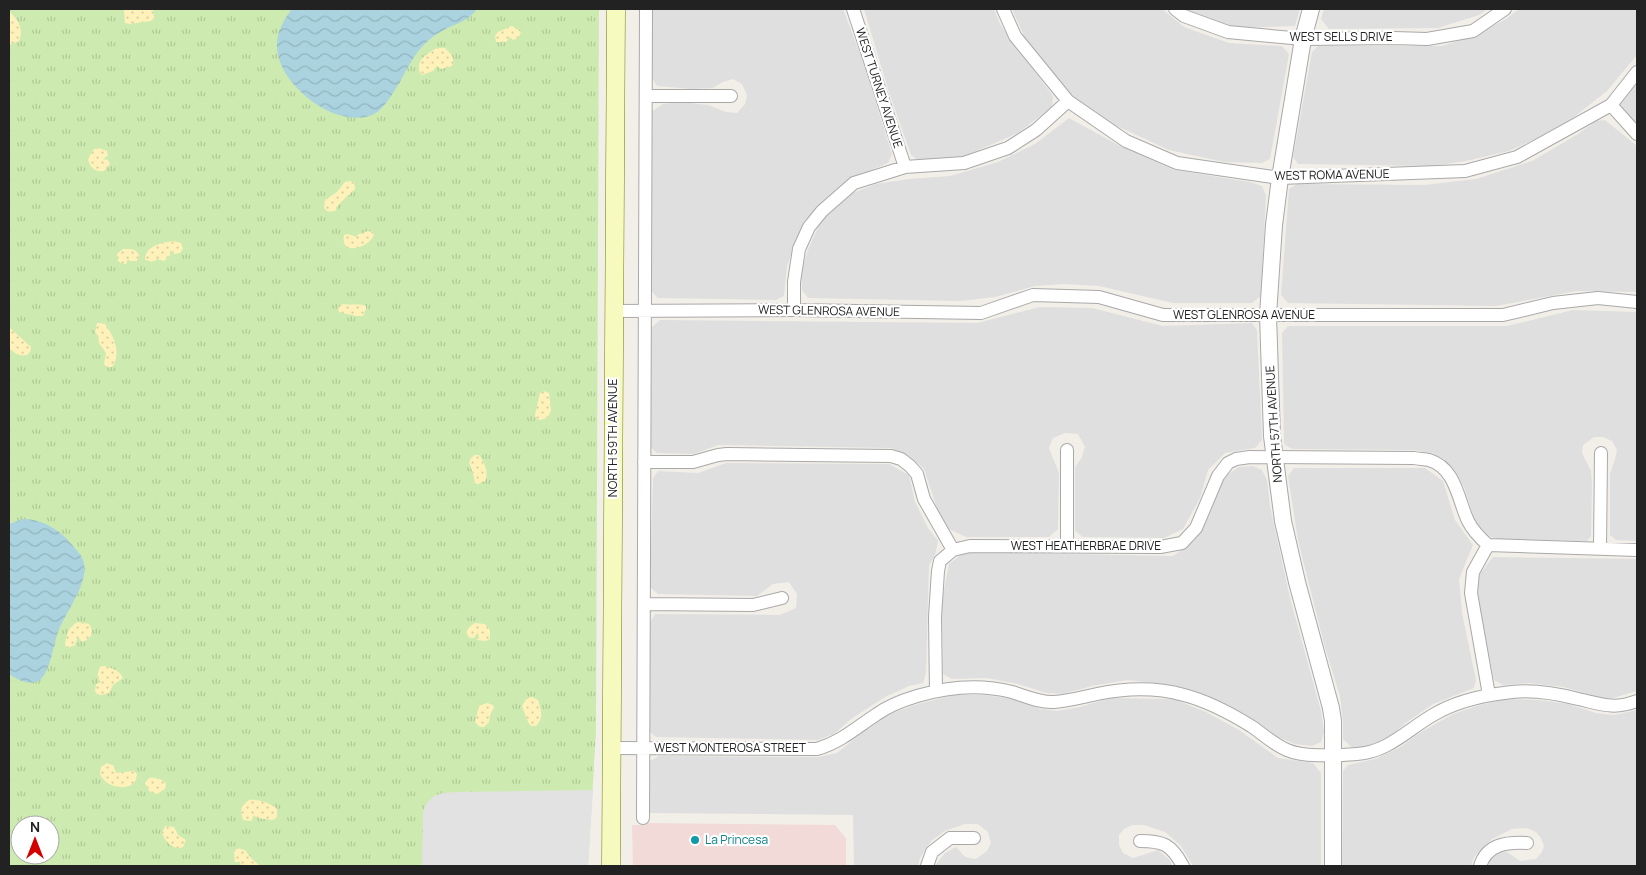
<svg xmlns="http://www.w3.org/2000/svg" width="1646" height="875" viewBox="0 0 1646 875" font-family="Manrope,sans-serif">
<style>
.residential{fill:#e0dfdf}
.commercial{fill:#f2dad9}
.grass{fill:url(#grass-tufts);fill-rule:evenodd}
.sand{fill:url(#sand-dots)}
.parking{fill:#e2e2e2}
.water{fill:url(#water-waves)}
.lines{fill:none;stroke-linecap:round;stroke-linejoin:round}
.minor-casing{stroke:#a9a9a9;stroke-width:14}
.tertiary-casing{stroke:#a9a9a9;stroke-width:18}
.secondary-casing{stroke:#707d05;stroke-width:19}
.minor{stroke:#fff;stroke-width:12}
.tertiary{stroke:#fff;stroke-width:16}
.secondary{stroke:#f7fabf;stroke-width:18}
.culture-dot{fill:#0f9aa8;stroke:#fff;stroke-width:2}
.labels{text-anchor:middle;stroke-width:4.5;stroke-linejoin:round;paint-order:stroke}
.street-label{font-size:12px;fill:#222;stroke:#fff}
.culture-label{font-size:12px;fill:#0d838f;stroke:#fff;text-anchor:start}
</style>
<defs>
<pattern id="grass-tufts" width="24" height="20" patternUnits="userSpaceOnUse" patternTransform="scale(1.25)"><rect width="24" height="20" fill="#cdebb0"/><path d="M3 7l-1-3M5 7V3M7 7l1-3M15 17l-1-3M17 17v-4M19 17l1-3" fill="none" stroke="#b0c997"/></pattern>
<pattern id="sand-dots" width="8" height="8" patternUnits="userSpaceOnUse" patternTransform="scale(1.25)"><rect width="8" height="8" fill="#fff1ba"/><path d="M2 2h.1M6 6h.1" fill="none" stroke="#dacea0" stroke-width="1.8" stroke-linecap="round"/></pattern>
<pattern id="water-waves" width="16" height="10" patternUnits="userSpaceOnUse" patternTransform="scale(1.25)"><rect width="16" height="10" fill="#aad3df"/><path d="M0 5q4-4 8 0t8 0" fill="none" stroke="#92b5bf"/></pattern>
</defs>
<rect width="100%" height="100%" fill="#f2efe9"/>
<path class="residential" d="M652,9H843L862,59L892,154L888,163L850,179L804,221L787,266L784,296L776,300L658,298L651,291V112L663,104L681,102L708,105L726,112L737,113L745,104L747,95L742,84L733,79L723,82L713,88L692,89L657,86L652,78Z
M864,9H994L1000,24L1053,96L1052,107L1018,133L960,158L918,160L911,155L889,92Z
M1012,9H1162L1184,27L1229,43L1282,46L1289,54L1270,159L1262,163L1224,162L1169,150L1113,124L1075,98L1028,45Z
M1186,9H1300L1295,26L1229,28L1191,13Z
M1324,9H1487L1479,15L1438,28L1329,29L1321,19Z
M1519,9H1637V55L1607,91L1560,128L1509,151L1466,161L1432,166L1298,164L1293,157L1312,52L1318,46H1442L1476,35L1506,19Z
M1637,83V128L1619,107L1621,101Z
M1069,118L1120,146L1174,170L1250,182L1262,186L1266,195L1261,296L1252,303H1173L1099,286L1065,284L1035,286L995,297L960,301L808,298L802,290L801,271L809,247L823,217L850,194L876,184L909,179L950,176L998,162L1035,144Z
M1605,120L1637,146V292L1577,291L1496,306L1288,303L1281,295L1289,189L1297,184L1424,185L1476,179L1532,161L1578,134L1596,121Z
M1040,307L1092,308L1163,326L1252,323L1257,330L1262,440L1255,448L1225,453L1208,470L1200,498L1183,529L1164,538L1083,537L1075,531V467L1081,459L1085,447L1078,434L1065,433L1053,438L1049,448L1059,473L1058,529L1049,537H966L949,529L940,517L924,469L910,457L891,448L718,445L694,454L657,453L650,447L651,328L660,320L977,323Z
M1573,310L1637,312V541L1616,540L1610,535V474L1615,459L1617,450L1612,441L1603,437H1594L1583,445L1582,453L1591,471L1592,484L1591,536L1587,541L1497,539L1484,534L1474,518L1464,487L1456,473L1444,459L1432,453L1412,450L1292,449L1284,444L1282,333L1288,326H1507Z
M726,463L889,464L909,475L915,502L928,528L938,541L935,555L929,565L926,673L923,683L909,686L885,697L851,719L834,734L818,740L656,737L650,732V623L655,614L780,615L796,608L797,594L789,582L773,584L757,596L658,594L650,587L653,478L658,471L698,473Z
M1253,466L1262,470L1267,480L1270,506L1290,598L1321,711L1324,732L1321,742L1312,746L1295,744L1278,737L1252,718L1222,702L1193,690L1164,684L1127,680L1092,686L1063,694L1046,693L1018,684L987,678L952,679L943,674L942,600L949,564L964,552L1173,556L1194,541L1210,514L1222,478L1239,467Z
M1294,468H1425L1443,481L1455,520L1473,545L1459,579L1462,613L1476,680L1474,688L1433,704L1407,722L1387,739L1365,748L1351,747L1343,739V722L1340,696L1324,644L1298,540L1288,476Z
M1493,557L1637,559V691L1613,698H1599L1564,687L1529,683L1503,685L1494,680L1476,592L1479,575Z
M953,695H985L1013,699L1041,709L1057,711L1080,707L1110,698L1174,699L1206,712L1239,730L1278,758L1313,763L1321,773V866H1193L1181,846L1165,832L1144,825H1132L1124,829L1119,835V845L1123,853L1133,858L1158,850L1170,860L1172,866H935L945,853L956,847L965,857L976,859L987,851L991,843L988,832L978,824H965L945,831L931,841L920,858L918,866H854L853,815L650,813V761L659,756L819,757L837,753L882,717L915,705Z
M1506,699L1539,700L1568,704L1596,713L1614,715L1637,710V866H1487V862L1493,854L1501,851L1507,852L1520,861L1536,859L1542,852L1544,846L1541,838L1536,832L1527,828L1512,829L1492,839L1474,857L1471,866H1342L1343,771L1348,765L1375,759L1399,748L1421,732L1453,714L1480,705Z"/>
<path class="commercial" d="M646,823L835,825L846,838V866H633L632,825H642Z"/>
<path class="grass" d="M9,9H599L596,732L588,866H9ZM20,825H50V855H20Z"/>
<path class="sand" d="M124,9H153L154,18L151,21L129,24L125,23Z
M9,11C18,20 24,28 19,41L9,45Z
M512,26L521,32L518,38L513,40L510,37L506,42H496L495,36L498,32Z
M437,48H445C450,53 456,58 452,66L441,69L437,66L433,71L422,75C412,63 427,53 437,48Z
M99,148L107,151L108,156L103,159L108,160L110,164L104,171C95,172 90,168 88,159L94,149Z
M350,181L354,182L355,189L338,205L336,210L332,212L327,211L324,208L325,200L337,192L345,182Z
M368,231L372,232L374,235C368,248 340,257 344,235L348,234L357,237V235Z
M173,241L181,243L183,249L180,253L174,254L170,250V255L164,261L157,259L153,262L145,260C145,246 161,243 173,241Z
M123,249C131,249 135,248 139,255L137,261H130L128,259L126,264L121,263L118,261L117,254Z
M343,304C350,306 359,303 366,306V309L363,316H356L339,312L338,308Z
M97,323H104C114,336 122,353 112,367H107L104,364L106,353L99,343L98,336L95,332Z
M9,327L31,347C30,361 15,355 9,348Z
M544,391L549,393L551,411L547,418L540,420L536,419L535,415L540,393Z
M475,455H479C485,463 489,473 485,481L478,484L475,483L473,473L469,463L471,458Z
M78,622L89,624C95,633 91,638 82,642L78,637L75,645L67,648L65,644C67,634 68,627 78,622Z
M475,623L485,624L490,630V639L486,641L477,640L479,635L477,633L474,638H470C463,632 469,627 475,623Z
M103,666C111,667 120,671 123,678L113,685L109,693L102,695L97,694L95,691L96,684L100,682C97,676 97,674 100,667Z
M532,697L538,700C541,710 544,718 536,726H531L528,722L522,706L527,698Z
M487,703L493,705L494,708L490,715L489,722L484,727H480L475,722L479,706Z
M107,763L114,766L116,773L134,771L137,774C137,793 106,790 100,774L101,767Z
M149,778C155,777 163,779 166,784L165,789L157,794L149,791L145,783Z
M249,800C258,799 272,803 277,809V818L272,820L257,818L254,815L251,821L243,820L241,813L242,806Z
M165,826L174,827L178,835L186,840L183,847C173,851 165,841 162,833Z
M237,848L245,850L252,859L260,866H241L240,862H235L234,853Z"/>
<path class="parking" d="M593,790L588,866H422L423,813L426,804L434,796L443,793L456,792Z"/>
<path class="water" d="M292,9H477C469,21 454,24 442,31C434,35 427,41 421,48C406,64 391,108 372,115C337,129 285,89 278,55C274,38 282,21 292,9Z
M23,519C40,519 55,527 67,539C72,546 80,552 83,560C91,581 65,613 58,632C53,645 51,669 41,679C32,687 17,680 9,674V524Z"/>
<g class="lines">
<defs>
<path id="minor" d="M853,9L905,167
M1003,9L1015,36L1068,101L1126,141L1177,163L1280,178L1465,171L1517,157L1611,105L1637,72
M1175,9L1184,16L1228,32L1303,39L1394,38L1427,39L1473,31L1505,9
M646,96H731
M1611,105L1637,134
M794,310V282L799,249L809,227L822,211L854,183L905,167L964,163L1008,148L1036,130L1068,101
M614,311L794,310L981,313L1033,295L1099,297L1163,315H1503L1553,303L1598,298L1637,302
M1067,450V547
M644,462H693L718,455L727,454L891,456L901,459L910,466L917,474L924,499L953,550L970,546L1160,547L1182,543L1196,528L1218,476L1228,463L1236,459L1250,457L1414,458C1419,459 1425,459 1429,460C1456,468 1458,500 1468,521C1473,531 1480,538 1488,545L1637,550
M1488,545L1473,572L1471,593L1489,695
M1600,549L1601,453
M644,604L753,605L782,598
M936,691L935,617L938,571L940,561L953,550
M612,748L817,749C841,742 857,727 877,714C888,706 904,700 917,696C947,687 981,684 1012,692C1025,696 1040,703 1054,702C1069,701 1083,697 1097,694C1126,688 1155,687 1184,695C1207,701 1230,713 1251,726C1263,734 1273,744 1287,750C1305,758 1337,755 1357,754C1388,752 1407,730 1433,715C1453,703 1480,696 1504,693C1527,689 1555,693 1578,699C1601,704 1613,710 1637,701
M643,818L646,9
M1140,841C1163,841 1171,844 1183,866
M927,866L932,852L950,838H974
M1480,866C1487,844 1506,842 1527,843"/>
<path id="tertiary" d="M1311,9L1303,39L1280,178L1274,225L1268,315L1272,436L1283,521L1297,582L1331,708L1333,721V866"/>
<path id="secondary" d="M611,866L616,9"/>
</defs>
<use href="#minor" class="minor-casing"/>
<use href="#tertiary" class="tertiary-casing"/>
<use href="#secondary" class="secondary-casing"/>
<use href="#minor" class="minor"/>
<use href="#tertiary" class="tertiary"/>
<use href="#secondary" class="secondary"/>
</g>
<circle class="culture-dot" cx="695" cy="840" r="5"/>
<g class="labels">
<g class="street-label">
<text x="1341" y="41">WEST SELLS DRIVE</text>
<text transform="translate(879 88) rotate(72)" y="4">WEST TURNEY AVENUE</text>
<text transform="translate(1332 175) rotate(-1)" y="4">WEST ROMA AVENUE</text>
<text transform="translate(829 311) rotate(1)" y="4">WEST GLENROSA AVENUE</text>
<text x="1244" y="319">WEST GLENROSA AVENUE</text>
<text transform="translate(1274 424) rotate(-94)" y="4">NORTH 57TH AVENUE</text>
<text transform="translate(613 438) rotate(-90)" y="4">NORTH 59TH AVENUE</text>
<text x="1086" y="550">WEST HEATHERBRAE DRIVE</text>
<text x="730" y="752">WEST MONTEROSA STREET</text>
</g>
<g class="culture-label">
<text x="705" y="844">La Princesa</text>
</g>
</g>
<rect width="1646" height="875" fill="none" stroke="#222222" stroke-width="20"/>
<g transform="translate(35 840)"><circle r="24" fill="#ffffff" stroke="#a7a7a7"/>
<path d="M0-4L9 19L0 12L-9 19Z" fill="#d40000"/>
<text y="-8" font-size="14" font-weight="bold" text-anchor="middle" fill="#222222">N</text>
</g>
</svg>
